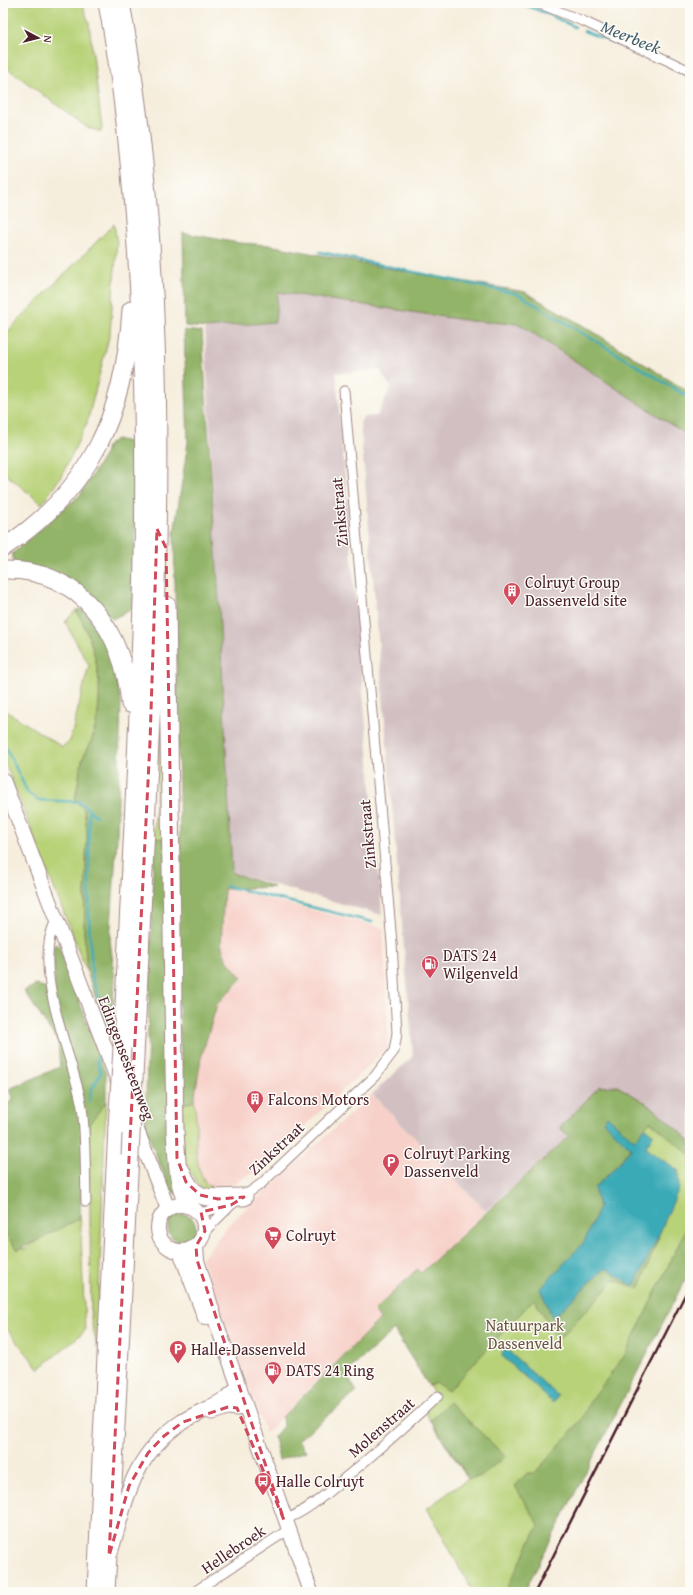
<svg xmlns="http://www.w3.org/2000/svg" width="693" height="1595" viewBox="0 0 693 1595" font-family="'Gentium Book Plus',serif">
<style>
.built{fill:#f7d1c9}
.industrial{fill:#d2bfc1}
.green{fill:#b8d278;stroke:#817852}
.forest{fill:#92b468;stroke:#6e6a4a}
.water{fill:#3aaab7;stroke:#426471}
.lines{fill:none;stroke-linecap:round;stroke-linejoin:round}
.stream{stroke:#3aaab7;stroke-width:2.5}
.minor-casing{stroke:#a08684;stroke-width:11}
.primary-casing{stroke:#a08684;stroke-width:16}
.trunk-casing{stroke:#a08684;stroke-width:17}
.motorway-casing{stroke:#a08684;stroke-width:19}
.minor{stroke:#fff;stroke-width:9}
.primary{stroke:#fff;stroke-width:14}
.trunk{stroke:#fff;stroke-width:15}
.motorway{stroke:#fff;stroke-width:17}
.rail{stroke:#4a1f2b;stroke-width:2.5}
.motorway-bridge-casing{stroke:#a08684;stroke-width:19;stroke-linecap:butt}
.motorway-bridge{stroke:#fff;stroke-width:17}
.marked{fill:none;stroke:#d1495b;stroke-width:3;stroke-dasharray:8 5;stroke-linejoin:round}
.labels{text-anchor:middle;stroke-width:3;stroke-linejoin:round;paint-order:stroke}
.street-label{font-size:16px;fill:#4a1f2b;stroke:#fdfcf7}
.poi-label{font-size:16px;fill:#4a1f2b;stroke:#fdfcf7;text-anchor:start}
.park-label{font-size:16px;fill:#6b5542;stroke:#fdfcf7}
.water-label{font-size:17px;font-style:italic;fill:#435e6a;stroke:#fdfcf7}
</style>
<rect width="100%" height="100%" fill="#fdfcf7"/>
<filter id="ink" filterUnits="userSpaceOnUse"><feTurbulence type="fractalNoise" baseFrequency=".025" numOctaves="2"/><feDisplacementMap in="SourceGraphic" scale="8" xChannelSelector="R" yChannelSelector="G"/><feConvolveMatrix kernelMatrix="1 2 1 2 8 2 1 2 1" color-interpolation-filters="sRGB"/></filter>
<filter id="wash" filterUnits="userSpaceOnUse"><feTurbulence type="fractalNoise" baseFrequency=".012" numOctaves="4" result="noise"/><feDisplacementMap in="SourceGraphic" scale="16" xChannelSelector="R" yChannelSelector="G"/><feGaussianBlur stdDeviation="0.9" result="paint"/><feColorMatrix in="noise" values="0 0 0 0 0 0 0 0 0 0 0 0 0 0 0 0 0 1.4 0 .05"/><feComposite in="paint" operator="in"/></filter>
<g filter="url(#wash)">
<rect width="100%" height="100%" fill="#f6eedd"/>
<path class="built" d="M224,888L383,928L388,1035L387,1048L254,1174L253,1172L234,1184L212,1187L207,1185L200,1175L197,1164L194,1101L201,1058L217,1004L242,979L226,959L221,944Z
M372,1094L486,1211L421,1273L417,1270L374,1310L380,1319L310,1387L266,1433L202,1259L228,1225Z"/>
<path class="industrial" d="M278,292L471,321L519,324L690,437V1141L651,1106L561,1128L569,1136L486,1211L372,1094L413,1056L360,421H362V417L377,416L391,387L380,370L336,373L382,915L232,873L205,328L275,322Z"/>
<path class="green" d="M3,3H82L89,23L102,128L101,132L88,128L3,65Z
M114,224L117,243L110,333L87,423L62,475L42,504L3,472V330L6,333Z
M76,610C99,650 107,697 91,742C89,748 84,754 82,761C79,773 78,787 75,800L84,810L87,831L84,932L87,972L3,758V712L5,710L62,747L70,741L89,665L65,622Z
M161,666L165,840L154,837Z
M617,1086L651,1106L690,1141V1236L510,1592H473L427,1508L468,1479L425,1412L434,1394L394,1330L574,1140L560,1128L599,1087Z
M194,1101C200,1131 189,1158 207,1185L212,1187L207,1188L204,1193L184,1163L181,1105Z
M106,1102L97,1348L91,1319L89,1124Z
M80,1209L85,1331L39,1369L3,1324V1225L24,1250Z"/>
<path class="forest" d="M183,233L239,243L269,245L386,268L525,292L589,329L690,393V437L519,324L471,321L278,292L275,322L205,328L185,326Z
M184,330L202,332L218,585L232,873L274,887L224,889L221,944L226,959L242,978L217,1004L201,1058L194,1101L183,1104L176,937L180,847L174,534L188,442Z
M116,439L137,444L133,609L112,619L69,579L14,563L12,554L80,495L105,454L107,446Z
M81,609L95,622L112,658L121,701L117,838L110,940L115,980L109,1039L87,972L84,932L87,831L84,810L75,800C78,787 79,774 82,761C84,754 89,748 91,742C107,698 99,650 76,610Z
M154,837L165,840L178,1195L171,1191L145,1128Z
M58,944L106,1074V1102L89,1124L79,1219L18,1250L3,1232V1105L13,1101L9,1089L60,1067L58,1042L24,991L36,985L45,988L57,1029L53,946Z
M617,1086L651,1106L690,1141V1155L650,1121C636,1138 626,1155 612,1172L647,1235L659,1237L639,1289L615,1280L558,1340L534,1299L448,1391L436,1383L429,1386L394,1330L346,1373L357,1392L298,1440L306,1451L279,1460L274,1437L283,1426L282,1417L380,1319L374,1311L417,1269L421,1273L569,1136L560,1128L599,1087Z
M168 1228a14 14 0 1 1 28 0a14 14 0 1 1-28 0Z
M690,1221V1270L524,1592H505L539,1525L515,1486L527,1473H535L582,1419L589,1403L625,1355Z
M449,1402L505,1456L482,1476L469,1479L431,1420Z"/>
<path class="water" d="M607,1116L634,1140L645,1128L654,1134L645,1148L678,1170L679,1188L658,1237L634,1286L605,1268L553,1318L540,1289L584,1242L599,1207L594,1188L611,1172L631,1149L603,1121Z
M505,1348L558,1396L553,1403L501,1355Z"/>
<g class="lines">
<path class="stream" d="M519,3L546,13L575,27
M584,31L648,56
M671,67L690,77
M320,252L518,294L690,398
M3,742L28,793L39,800L80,802L96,816
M89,811V918L92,977L107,1020L104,1030
M226,886L372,922
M89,1102L92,1088L101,1073L97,1060L100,1048"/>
</g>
</g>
<g filter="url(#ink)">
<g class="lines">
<defs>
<path id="minor" d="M538,3L585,22L690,71
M56,920C30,971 73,1053 82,1107C86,1138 85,1171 86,1202
M200,1213L230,1205
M205,1231L231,1205L261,1184L375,1076L394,1051L397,1033L392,943L344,391
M284,1520C308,1511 327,1493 346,1477C378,1451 408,1424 438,1396
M194,1592L288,1530"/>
<path id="primary" d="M3,780L119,1084
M133,1120L168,1209
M158 1228a23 23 0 1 1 46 0a23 23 0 1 1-46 0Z
M196,1246L197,1260L215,1319L311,1592
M180,1251L205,1318"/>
<path id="trunk" d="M212,1412L228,1407L237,1408
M109,1556C126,1502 130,1457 182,1422C201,1410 225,1404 239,1387
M95,1592L100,1481
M107,1592L113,1483"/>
<path id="motorway" d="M107,3C122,79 129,156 135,233C156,504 134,777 122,1048
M121,3C164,232 162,467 152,699C147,825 140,951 134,1077
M3,548C92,489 124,415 131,310
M3,570C82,568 124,633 130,704
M167,605L175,1131C177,1156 176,1182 188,1205
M182,1172C195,1207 215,1196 244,1197
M100,1481L117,1127
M113,1483L130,1155"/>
</defs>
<use href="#minor" class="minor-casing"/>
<use href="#primary" class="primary-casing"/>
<use href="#trunk" class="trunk-casing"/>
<use href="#motorway" class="motorway-casing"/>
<use href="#minor" class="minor"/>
<use href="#primary" class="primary"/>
<use href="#trunk" class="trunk"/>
<use href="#motorway" class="motorway"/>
<path class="rail" d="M535,1592L690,1285"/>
<defs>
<path id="motorway-bridge" d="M117,1127L122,1048
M130,1155L134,1077"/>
</defs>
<use href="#motorway-bridge" class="motorway-bridge-casing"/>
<use href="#motorway-bridge" class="motorway-bridge"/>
</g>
</g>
<path class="marked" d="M157,529L166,548L177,1158L186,1182L200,1195L218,1199L244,1197L231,1205L201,1212L205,1231L196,1246L197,1260L284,1520L237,1408L228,1407L183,1422L164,1436L148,1453L129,1486L109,1556L150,742Z"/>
<defs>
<symbol id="building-pin" viewBox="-11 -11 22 30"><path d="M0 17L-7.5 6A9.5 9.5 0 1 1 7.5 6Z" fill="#d1495b" stroke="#fdfcf7"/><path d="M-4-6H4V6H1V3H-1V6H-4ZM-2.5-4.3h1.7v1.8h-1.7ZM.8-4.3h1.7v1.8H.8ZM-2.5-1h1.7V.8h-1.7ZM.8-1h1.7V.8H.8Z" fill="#fff"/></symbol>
<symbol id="fuel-pin" viewBox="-11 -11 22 30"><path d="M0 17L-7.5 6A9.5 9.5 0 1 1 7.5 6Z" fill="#d1495b" stroke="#fdfcf7"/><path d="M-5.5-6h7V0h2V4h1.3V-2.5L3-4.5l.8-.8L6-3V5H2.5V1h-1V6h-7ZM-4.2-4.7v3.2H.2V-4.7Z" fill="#fff"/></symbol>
<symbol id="parking-pin" viewBox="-11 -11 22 30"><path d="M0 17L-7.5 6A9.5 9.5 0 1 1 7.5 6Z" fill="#d1495b" stroke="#fdfcf7"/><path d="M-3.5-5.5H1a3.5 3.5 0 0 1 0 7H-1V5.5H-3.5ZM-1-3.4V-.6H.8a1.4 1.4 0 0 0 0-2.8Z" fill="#fff"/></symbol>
<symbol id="supermarket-pin" viewBox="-11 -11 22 30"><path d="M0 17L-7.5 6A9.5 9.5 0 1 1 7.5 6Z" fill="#d1495b" stroke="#fdfcf7"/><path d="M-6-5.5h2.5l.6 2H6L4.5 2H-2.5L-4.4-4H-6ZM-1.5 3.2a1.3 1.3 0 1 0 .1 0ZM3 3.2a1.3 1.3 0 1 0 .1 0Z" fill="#fff"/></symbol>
<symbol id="bus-pin" viewBox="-11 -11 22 30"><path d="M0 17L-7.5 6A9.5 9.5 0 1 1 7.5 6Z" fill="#d1495b" stroke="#fdfcf7"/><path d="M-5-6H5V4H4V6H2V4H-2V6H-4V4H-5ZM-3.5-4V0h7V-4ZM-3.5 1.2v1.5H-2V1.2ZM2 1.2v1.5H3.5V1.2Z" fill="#fff"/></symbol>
</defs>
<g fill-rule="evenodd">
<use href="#building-pin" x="502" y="581" width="20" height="27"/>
<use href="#fuel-pin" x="420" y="954" width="20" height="27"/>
<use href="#building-pin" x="245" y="1089" width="20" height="27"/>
<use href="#parking-pin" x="381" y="1152" width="20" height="27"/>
<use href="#supermarket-pin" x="263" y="1225" width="20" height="27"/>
<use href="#parking-pin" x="168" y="1339" width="20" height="27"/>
<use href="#fuel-pin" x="263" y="1360" width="20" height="27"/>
<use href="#bus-pin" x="253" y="1471" width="20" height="27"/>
</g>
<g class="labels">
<g class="street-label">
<text transform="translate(339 512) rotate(-95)" y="6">Zinkstraat</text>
<text transform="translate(367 834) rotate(-95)" y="6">Zinkstraat</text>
<text transform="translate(127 1058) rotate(69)" y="6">Edingensesteenweg</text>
<text transform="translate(276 1148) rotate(-43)" y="6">Zinkstraat</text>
<text transform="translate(381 1427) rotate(-41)" y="6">Molenstraat</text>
<text transform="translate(233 1549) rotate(-34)" y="6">Hellebroek</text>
</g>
<g class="poi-label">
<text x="525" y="588">Colruyt Group<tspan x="525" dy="18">Dassenveld site</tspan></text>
<text x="443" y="961">DATS 24<tspan x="443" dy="18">Wilgenveld</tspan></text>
<text x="268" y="1105">Falcons Motors</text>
<text x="404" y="1159">Colruyt Parking<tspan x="404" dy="18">Dassenveld</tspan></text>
<text x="286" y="1241">Colruyt</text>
<text x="191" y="1355">Halle-Dassenveld</text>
<text x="286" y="1376">DATS 24 Ring</text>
<text x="276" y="1487">Halle Colruyt</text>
</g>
<g class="park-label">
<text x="525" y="1331">Natuurpark<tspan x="525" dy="18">Dassenveld</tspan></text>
</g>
<g class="water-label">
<text transform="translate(631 37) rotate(22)" y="6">Meerbeek</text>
</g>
</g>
<rect width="693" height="1595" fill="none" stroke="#fdfcf7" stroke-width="16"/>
<g transform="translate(38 38) rotate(97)" stroke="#fdfcf7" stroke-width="3" paint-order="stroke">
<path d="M0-3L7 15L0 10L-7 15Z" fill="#4a1f2b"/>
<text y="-6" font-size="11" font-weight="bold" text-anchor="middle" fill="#4a1f2b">N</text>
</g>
</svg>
